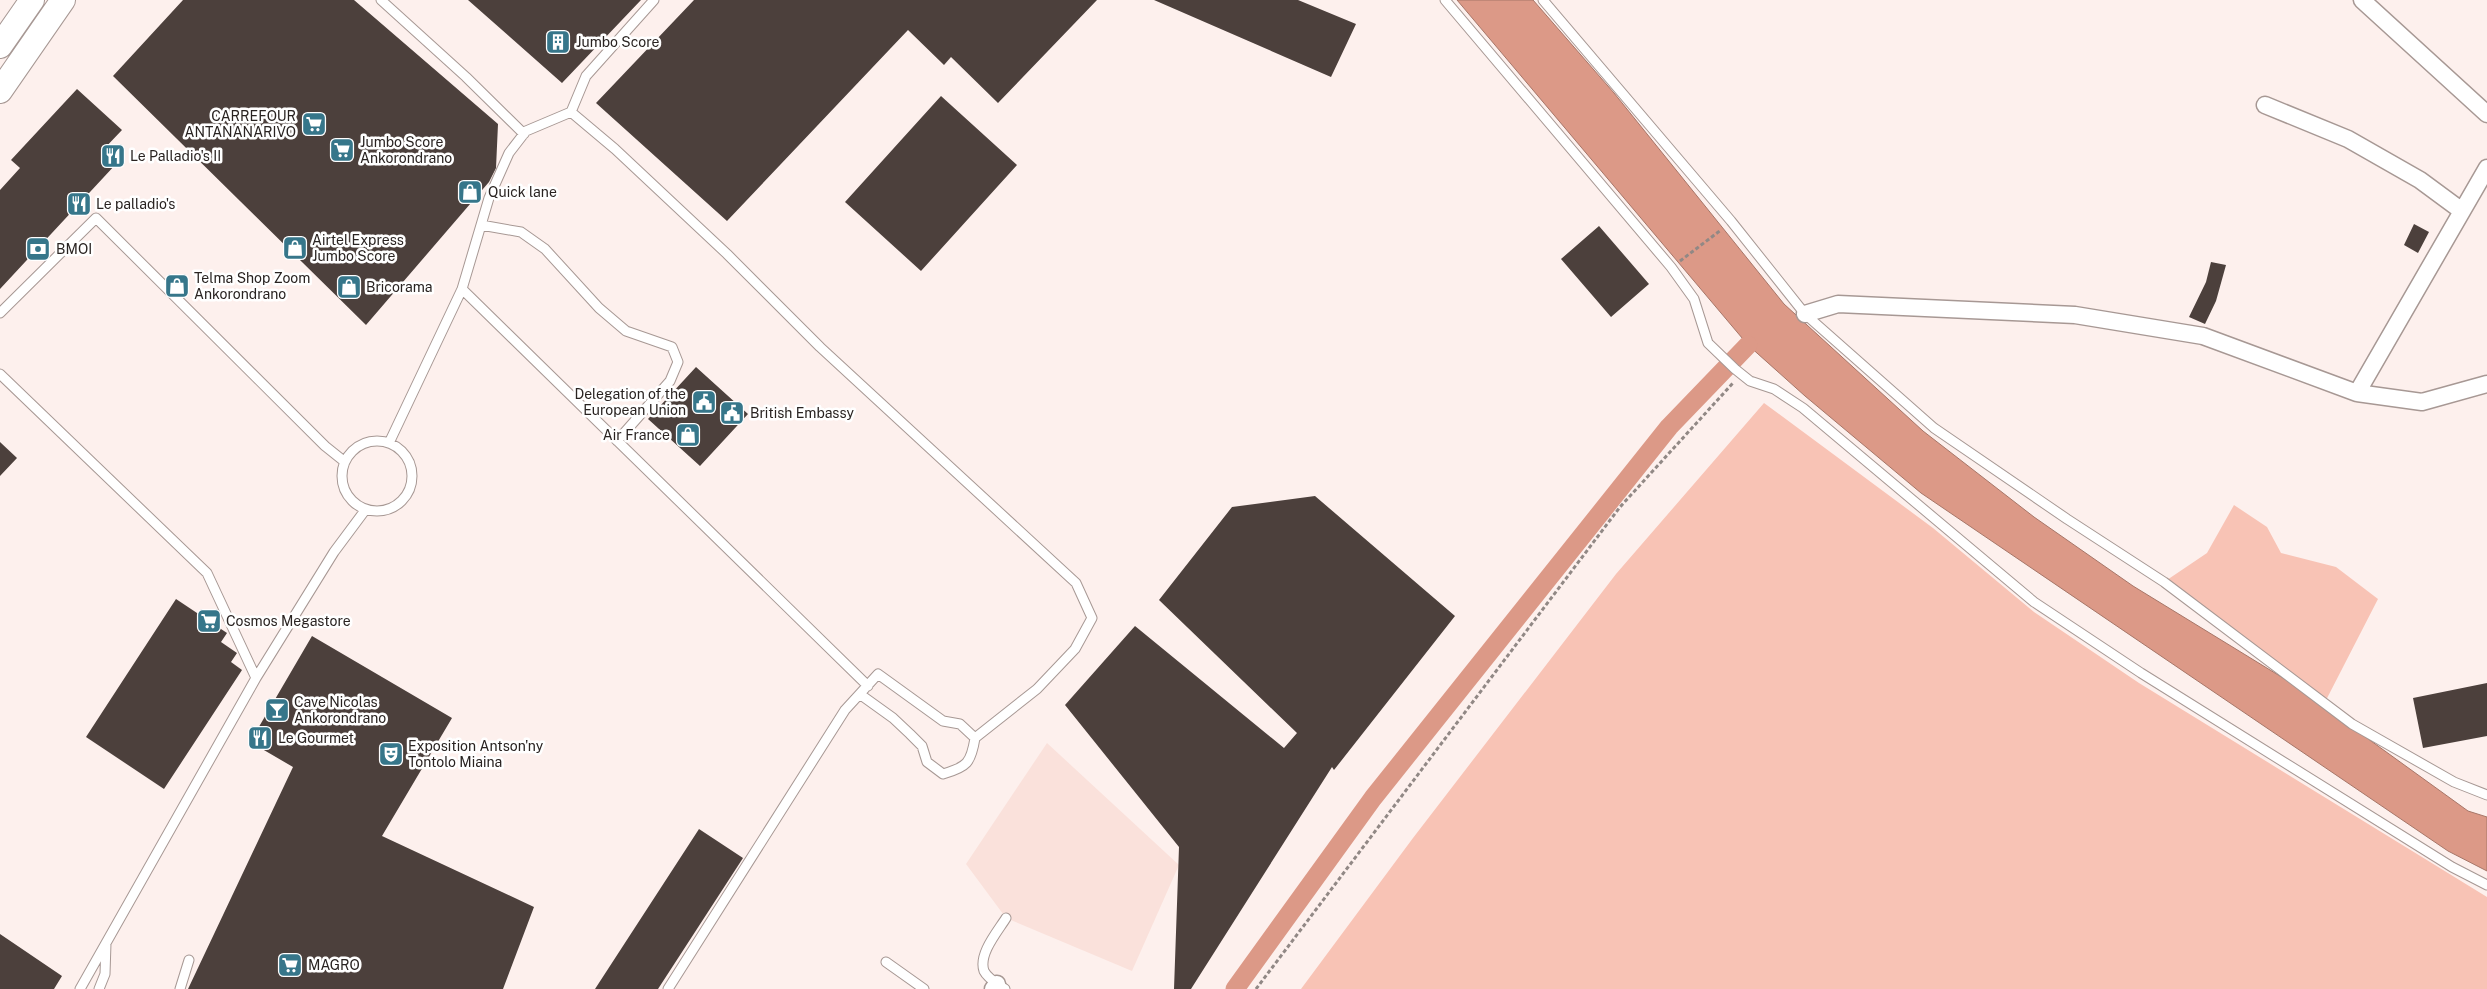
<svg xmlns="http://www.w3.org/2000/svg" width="2487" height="989" viewBox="0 0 2487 989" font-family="'Public Sans',sans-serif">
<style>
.built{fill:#fae1db}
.green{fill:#f8c3b5}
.water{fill:#dc9987;stroke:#a67668}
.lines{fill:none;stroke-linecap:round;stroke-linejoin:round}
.canal{stroke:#dc9987;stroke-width:19}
.building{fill:#4c403c}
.lane-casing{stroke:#a79894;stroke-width:11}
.street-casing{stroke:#a79894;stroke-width:19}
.secondary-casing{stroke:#a79894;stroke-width:26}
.path{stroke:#918885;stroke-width:3;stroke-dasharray:4 2.5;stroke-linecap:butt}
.lane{stroke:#fff;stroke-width:9}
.street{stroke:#fff;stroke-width:16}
.secondary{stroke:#fff;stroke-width:24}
.labels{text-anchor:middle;stroke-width:5;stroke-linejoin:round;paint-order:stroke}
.poi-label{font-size:14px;fill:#292321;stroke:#fff;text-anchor:start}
</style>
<rect width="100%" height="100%" fill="#fdf0ed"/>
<path class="built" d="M1047,743L1179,865L1132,971L1006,918L966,864Z"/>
<path class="green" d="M1764,403L1933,528L2034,612L2139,683L2487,897V989H1301L1413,838L1616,574Z
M2234,505L2267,527L2281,553L2336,567L2378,599L2323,706L2164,582L2207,553Z"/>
<path class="water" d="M1457,0H1533L1614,93L1784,304L1923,431L2034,517L2133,586L2288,681L2468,811L2487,817V871L2448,851L1921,493L1805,396L1748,345Z"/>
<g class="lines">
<path class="canal" d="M1235,989L1373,798L1669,427L1748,345"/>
</g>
<path class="building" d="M183,0H354L498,124L496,168L489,182L366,325L113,76Z
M468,0H641L562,83Z
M694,0H1097L998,103L951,57L944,65L908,30L727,221L596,103Z
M1154,0H1298L1356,24L1331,77Z
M77,89L122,130L102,151L116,164L0,289V190L20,168L11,160Z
M941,96L1017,165L921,271L845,202Z
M2414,224L2429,232L2418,253L2404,245Z
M1599,226L1649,284L1611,317L1561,259Z
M2211,262L2226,265L2216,301L2205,324L2189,317L2206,282Z
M696,367L748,414L700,466L648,419Z
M0,442L17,458L0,476Z
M1315,496L1455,616L1334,770L1332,767L1191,989H1174L1179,847L1065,705L1135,626L1284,748L1297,733L1159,600L1232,507Z
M176,599L227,633L221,642L237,653L231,662L242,670L164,789L86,737Z
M312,636L452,718L382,836L534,907L503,989H188L293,767L250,742Z
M2487,683V736L2423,748L2413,698Z
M699,829L743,858L658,989H595Z
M0,934L62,976L54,989H0Z"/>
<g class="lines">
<defs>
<path id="lane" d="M381,0L466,77L524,134
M1445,0L1671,267L1694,299L1708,343L1735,369L1750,381L1774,389L1803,408L2034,602L2141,673L2452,867L2487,885
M1543,0L1731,221L1805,314L1934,428L2067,519L2164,582L2352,724L2454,782L2487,795
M571,112L586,76L654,0
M481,225L521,232L545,249L599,308L626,331L672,347L678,362L670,381L617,441
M462,289L868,686
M0,313L96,218L325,446L345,462
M0,374L207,573L256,678
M342 476a35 35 0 1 1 70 0a35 35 0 1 1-70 0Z
M389,443L462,289L489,198L509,153L526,131L571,112L615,149L727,254L820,347L1076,583L1092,618L1075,649L1037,689L975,738
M886,962L924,989
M80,989L256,678L334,552L366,509
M99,989L105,974L106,943
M180,989L189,960
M668,989L845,710L878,674L943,721L960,724L975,738C971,763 967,767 943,774L927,762L922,746L910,734L893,718L861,695
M1005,989C998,984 988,979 984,971C978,954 998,931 1006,918"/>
<path id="street" d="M2362,0L2487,114
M2265,105L2348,139L2420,180L2462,211
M1805,314L1838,304L2075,315L2203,336L2357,393L2422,402L2487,384
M2357,393L2487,168
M993,989L997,984"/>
<path id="secondary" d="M0,46L32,0
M0,91L63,0"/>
</defs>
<use href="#lane" class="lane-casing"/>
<use href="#street" class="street-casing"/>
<use href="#secondary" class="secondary-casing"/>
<path class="path" d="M1680,261L1721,230
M1256,989L1620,507L1733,383"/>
<use href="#lane" class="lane"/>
<use href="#street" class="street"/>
<use href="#secondary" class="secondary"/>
</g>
<defs>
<symbol id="building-square" viewBox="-11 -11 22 22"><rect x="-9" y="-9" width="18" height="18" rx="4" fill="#36768a" stroke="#fff"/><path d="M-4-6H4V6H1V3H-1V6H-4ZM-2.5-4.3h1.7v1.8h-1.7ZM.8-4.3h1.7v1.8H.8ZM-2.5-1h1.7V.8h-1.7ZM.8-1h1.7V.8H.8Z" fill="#fff"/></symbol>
<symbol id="supermarket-square" viewBox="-11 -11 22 22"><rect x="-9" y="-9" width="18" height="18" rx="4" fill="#36768a" stroke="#fff"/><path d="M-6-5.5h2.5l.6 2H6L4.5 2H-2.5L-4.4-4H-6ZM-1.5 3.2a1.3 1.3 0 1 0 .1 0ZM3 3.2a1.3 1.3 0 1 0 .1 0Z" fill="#fff"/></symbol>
<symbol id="restaurant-square" viewBox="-11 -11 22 22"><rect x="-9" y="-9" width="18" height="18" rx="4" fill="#36768a" stroke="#fff"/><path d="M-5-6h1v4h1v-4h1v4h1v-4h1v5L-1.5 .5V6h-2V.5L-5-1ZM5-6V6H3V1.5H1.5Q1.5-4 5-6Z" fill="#fff"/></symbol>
<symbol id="shop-square" viewBox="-11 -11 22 22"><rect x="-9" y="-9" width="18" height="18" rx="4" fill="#36768a" stroke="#fff"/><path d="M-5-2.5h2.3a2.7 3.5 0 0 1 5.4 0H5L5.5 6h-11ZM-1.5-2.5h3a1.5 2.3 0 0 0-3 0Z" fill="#fff"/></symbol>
<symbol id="bank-square" viewBox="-11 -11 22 22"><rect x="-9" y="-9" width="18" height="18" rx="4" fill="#36768a" stroke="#fff"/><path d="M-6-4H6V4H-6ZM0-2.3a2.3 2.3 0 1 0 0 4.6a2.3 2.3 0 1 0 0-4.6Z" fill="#fff"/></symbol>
<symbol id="civic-square" viewBox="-11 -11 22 22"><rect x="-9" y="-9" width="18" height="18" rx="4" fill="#36768a" stroke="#fff"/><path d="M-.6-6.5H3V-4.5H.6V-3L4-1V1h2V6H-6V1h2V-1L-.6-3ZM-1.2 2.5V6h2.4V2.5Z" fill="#fff"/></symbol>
<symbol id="bar-square" viewBox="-11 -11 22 22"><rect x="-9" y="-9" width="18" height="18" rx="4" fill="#36768a" stroke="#fff"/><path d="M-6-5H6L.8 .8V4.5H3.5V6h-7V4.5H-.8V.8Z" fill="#fff"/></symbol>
<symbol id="theatre-square" viewBox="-11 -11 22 22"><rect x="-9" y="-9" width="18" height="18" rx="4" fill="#36768a" stroke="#fff"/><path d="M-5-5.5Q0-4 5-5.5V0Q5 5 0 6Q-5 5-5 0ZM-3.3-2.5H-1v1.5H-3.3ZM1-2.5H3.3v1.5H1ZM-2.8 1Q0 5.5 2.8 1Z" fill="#fff"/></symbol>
</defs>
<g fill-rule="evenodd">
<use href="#building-square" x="544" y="28" width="28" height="28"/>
<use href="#supermarket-square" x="300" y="110" width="28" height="28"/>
<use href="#supermarket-square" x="328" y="136" width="28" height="28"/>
<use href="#restaurant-square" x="99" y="142" width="28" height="28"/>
<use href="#shop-square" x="456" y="178" width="28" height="28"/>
<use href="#restaurant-square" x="65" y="190" width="28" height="28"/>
<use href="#shop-square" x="281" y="234" width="28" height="28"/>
<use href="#bank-square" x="24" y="235" width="28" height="28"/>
<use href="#shop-square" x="163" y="272" width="28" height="28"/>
<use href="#shop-square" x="335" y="273" width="28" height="28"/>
<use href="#civic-square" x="690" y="388" width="28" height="28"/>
<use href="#civic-square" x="718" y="399" width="28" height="28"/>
<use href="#shop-square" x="674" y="421" width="28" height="28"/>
<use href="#supermarket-square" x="195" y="607" width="28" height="28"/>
<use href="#bar-square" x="263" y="696" width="28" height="28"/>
<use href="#restaurant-square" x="246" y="724" width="28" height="28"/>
<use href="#theatre-square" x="377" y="740" width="28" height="28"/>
<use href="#supermarket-square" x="276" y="951" width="28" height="28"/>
</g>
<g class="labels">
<g class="poi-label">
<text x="576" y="47">Jumbo Score</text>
<text x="296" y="121" text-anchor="end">CARREFOUR<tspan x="296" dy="16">ANTANANARIVO</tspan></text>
<text x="360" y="147">Jumbo Score<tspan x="360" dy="16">Ankorondrano</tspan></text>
<text x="130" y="161">Le Palladio's II</text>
<text x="488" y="197">Quick lane</text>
<text x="96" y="209">Le palladio's</text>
<text x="312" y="245">Airtel Express<tspan x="312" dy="16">Jumbo Score</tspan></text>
<text x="56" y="254">BMOI</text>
<text x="194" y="283">Telma Shop Zoom<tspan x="194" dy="16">Ankorondrano</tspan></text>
<text x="366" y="292">Bricorama</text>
<text x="686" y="399" text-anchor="end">Delegation of the<tspan x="686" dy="16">European Union</tspan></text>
<text x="750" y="418">British Embassy</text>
<text x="670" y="440" text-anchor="end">Air France</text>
<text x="226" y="626">Cosmos Megastore</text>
<text x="294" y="707">Cave Nicolas<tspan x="294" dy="16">Ankorondrano</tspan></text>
<text x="278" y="743">Le Gourmet</text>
<text x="408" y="751">Exposition Antson'ny<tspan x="408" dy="16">Tontolo Miaina</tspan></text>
<text x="308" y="970">MAGRO</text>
</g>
</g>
</svg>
